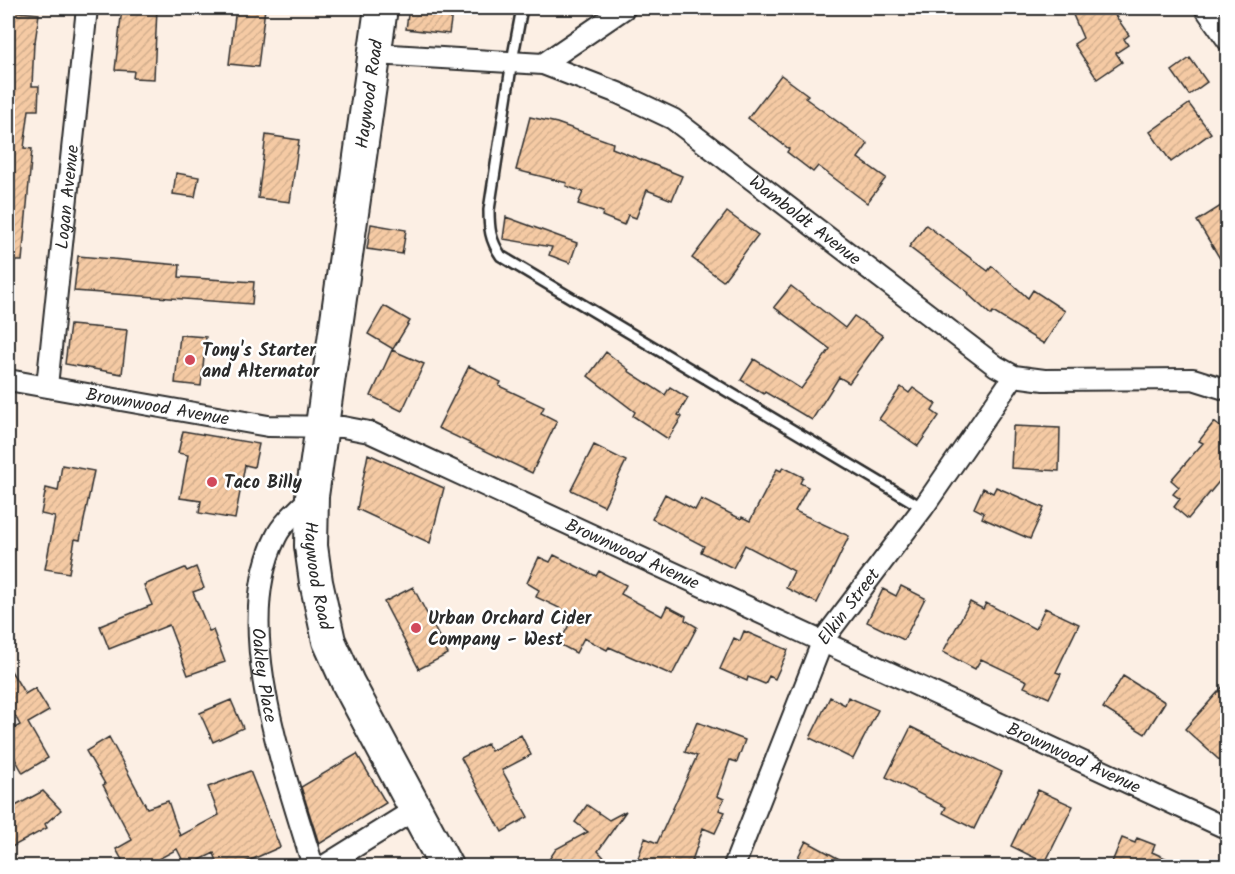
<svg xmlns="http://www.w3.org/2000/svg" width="1235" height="874" viewBox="0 0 1235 874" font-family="Kalam,sans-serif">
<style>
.building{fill:url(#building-hatch);stroke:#2b2b2b;stroke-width:1.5}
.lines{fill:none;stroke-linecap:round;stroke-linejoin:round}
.service-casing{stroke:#2b2b2b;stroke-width:14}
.minor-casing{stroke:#2b2b2b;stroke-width:24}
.primary-casing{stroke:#2b2b2b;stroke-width:36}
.service{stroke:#fff;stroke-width:9}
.minor{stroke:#fff;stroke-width:20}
.primary{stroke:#fff;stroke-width:32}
.poi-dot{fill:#d1495b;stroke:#fff;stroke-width:2}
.labels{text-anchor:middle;stroke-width:5;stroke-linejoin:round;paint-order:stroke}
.street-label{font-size:18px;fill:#2b2b2b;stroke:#fff}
.poi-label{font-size:18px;font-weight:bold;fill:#2b2b2b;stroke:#fff;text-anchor:start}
</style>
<defs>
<pattern id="building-hatch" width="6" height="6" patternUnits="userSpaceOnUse" patternTransform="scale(1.5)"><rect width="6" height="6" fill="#f5caa4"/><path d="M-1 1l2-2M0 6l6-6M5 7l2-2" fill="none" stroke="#d2ae8d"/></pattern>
</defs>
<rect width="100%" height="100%" fill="#fcefe4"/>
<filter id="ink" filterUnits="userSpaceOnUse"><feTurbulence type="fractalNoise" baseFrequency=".0167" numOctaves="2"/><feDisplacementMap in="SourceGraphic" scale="12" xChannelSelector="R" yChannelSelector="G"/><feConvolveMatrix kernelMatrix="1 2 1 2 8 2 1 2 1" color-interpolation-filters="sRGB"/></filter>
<g filter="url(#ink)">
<path class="building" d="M122,8H157L154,79L133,78L134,71L115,70Z
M236,8H265L258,67L229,64Z
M409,8L452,13L449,34L406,29Z
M1070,8H1110L1129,35L1124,39L1128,45L1116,53L1122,62L1097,79L1074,44L1083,38Z
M8,11L39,14L35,42H34L32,86H39L38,110H29L24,148L32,149L22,261H8Z
M1190,58L1207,82L1189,95L1172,71Z
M781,75L808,95L805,98L868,144L858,158L886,178L867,203L818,166L813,172L787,152L789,149L748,118Z
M1189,104L1211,133L1171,162L1150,132Z
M530,117L557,123L613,143L612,148L682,176L672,200L647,190L636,218L628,215L624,225L602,216L603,212L578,204L583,192L566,186L567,183L516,170Z
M266,135L299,140L290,202L258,198Z
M176,173L199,177L195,197L173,194Z
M1227,202V270L1197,221Z
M727,212L758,235L723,281L692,258Z
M506,217L577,243L570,263L549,255L552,247L503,239Z
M371,224L406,230L402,254L367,249Z
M926,225L988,271L992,266L1028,298L1033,290L1065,311L1044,344L993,312L991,315L968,294L969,293L909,247Z
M78,256L180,265L179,277L254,282L252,304L74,291Z
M791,286L845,328L854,316L883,336L849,383L839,377L812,420L765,392L764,394L741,380L754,359L801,389L830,349L774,307Z
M384,306L410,321L393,349L368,334Z
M70,325L127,330L122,374L65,364Z
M180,335L206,337L201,386L175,383Z
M392,350L424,364L402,411L371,396Z
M606,352L629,370L628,371L665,395L670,387L688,398L678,415L682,417L668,439L633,416L635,412L588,376Z
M469,366L501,382L499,386L544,407L541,413L557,421L532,473L438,428Z
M901,387L909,393L913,388L936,404L932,411L939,416L918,446L879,419Z
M1214,422L1227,432V472L1188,519L1174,507L1180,499L1173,494L1179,487L1171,480L1203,443L1199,441Z
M1013,426L1060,428L1059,471L1011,468Z
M183,431L259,444L254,467L245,465L235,519L199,513L201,501L180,498L188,455L178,453Z
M594,445L626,461L604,506L571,490Z
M368,454L444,488L430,543L357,509Z
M62,465L94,471L80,540L75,539L69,573L45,569L55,517L41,514L46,488L58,491Z
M783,467L803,477L800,483L808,487L795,511L849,536L817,603L786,588L794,571L745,545L733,568L701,552L704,546L652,519L665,494L695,510L701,499L741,519L742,517L750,521L777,469L781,471Z
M996,487L1044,508L1030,539L982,518L984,513L974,508L983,488L993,493Z
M554,555L596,576L599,571L626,585L621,594L662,616L667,606L686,616L685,620L697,627L672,675L609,647L607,650L584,638L576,653L559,644L574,615L536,597L539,590L527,583L539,557L550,562Z
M196,567L204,588L193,592L209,631L213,630L225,662L188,675L169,625L109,649L100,626L152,605L144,585L185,568L187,571Z
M901,586L925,598L904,640L867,622L883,589L896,596Z
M413,587L448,654L419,669L384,602Z
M970,602L983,609L986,603L1035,629L1045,608L1079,624L1056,672L1061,674L1049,698L1024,687L1027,681L981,659L975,669L943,652Z
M744,631L788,650L775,679L769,676L765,684L748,677L747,681L720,669L734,638L740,641Z
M8,666L25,694L35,688L49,711L28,723L48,758L23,773L14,757L8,761V732L20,725L8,703Z
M1123,676L1165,702L1145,734L1103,708Z
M1227,682V767L1185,729Z
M830,697L845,705L848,697L878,710L853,759L810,738Z
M231,700L243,728L213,742L200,713Z
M697,722L745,740L737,762L730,760L717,796L724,799L719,810L725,812L715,833L703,828L690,867H635L645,838L657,843L697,756L685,752Z
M911,727L1002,772L974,829L943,813L946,807L886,777Z
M521,735L531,755L502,770L528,817L502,832L461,758L487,744L491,751Z
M109,737L147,808L168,801L180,836L219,815L208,787L250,771L280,847L235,867H219L214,853L186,867L177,849L144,867H126L116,849L132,840L103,785L105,784L86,751Z
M357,754L386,803L319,844L301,787Z
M1038,790L1073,806L1045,863L1011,846Z
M43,791L61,810L45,824L47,828L8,849V810Z
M587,805L609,820L626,811L598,851L613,867H544L556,849L588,832L575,822Z
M1122,838L1135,843L1137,838L1155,845L1152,852L1185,867H1110Z
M806,841L854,867H793Z"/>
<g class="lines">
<defs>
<path id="service" d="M522,8L512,61L489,210C489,228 490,240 501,256L923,508"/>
<g id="minor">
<path d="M1205,8L1228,41"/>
<path id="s1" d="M375,54L543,64L618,93L673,119L996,366L1014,376L1044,380L1193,379L1228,390"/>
<path d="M543,64L625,8"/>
<path id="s2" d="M8,380L268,426L343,427L369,432L1228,829"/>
<path id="s3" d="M47,386L87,8"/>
<path id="s4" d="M312,496C301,507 282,523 276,537C230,628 286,775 313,866"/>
<path d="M324,866L414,810"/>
<path id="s5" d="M734,866L823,640L923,508L1014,376"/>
</g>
<g id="primary">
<path id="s6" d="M381,8L312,496L311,546L316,582L329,641L348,683L446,866"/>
</g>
</defs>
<use href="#service" class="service-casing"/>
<use href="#minor" class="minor-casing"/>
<use href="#primary" class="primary-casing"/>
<use href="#service" class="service"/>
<use href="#minor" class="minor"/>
<use href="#primary" class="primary"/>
</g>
</g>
<g class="poi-dot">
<circle cx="190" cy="360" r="6"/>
<circle cx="212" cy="482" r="6"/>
<circle cx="416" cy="628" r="6"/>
</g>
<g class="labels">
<g class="street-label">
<text transform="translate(369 94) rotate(-82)" y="6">Haywood Road</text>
<text dy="6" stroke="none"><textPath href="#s3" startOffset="190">Logan Avenue</textPath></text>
<text dy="6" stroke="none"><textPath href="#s1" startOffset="476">Wamboldt Avenue</textPath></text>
<text dy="6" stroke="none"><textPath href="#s2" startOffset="152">Brownwood Avenue</textPath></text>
<text dy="6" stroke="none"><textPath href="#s2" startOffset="656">Brownwood Avenue</textPath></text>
<text dy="6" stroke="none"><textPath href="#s6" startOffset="573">Haywood Road</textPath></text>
<text dy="6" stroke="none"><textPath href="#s5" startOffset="285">Elkin Street</textPath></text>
<text dy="6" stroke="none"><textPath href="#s4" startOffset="196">Oakley Place</textPath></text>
<text dy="6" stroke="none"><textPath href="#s2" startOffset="1142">Brownwood Avenue</textPath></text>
</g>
<g class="poi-label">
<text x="202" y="356">Tony's Starter<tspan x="202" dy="21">and Alternator</tspan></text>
<text x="224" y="488">Taco Billy</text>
<text x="428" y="624">Urban Orchard Cider<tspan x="428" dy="21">Company - West</tspan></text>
</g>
</g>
<rect width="1235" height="874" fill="none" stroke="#fff" stroke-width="30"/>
<rect x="15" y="15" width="1205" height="844" fill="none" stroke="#2b2b2b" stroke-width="2" filter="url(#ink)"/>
</svg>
